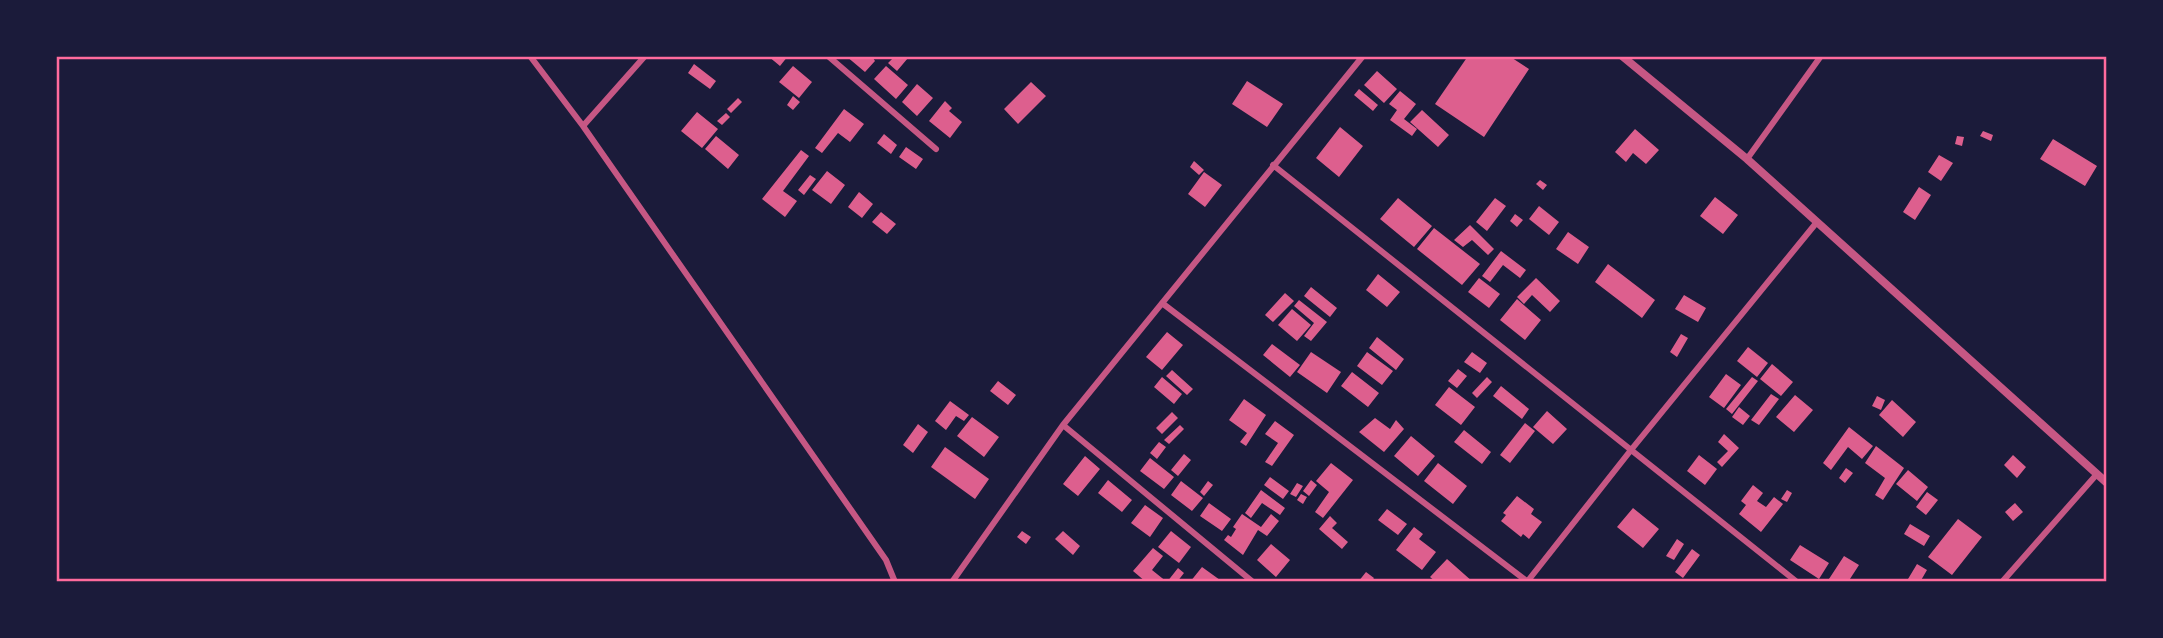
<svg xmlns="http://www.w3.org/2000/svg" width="2163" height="638" viewBox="0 0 2163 638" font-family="Jost,sans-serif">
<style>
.building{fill:#dd5f8e}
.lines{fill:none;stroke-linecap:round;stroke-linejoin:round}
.minor{stroke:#c65784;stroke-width:6}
.tertiary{stroke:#c65784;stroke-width:8}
.neatline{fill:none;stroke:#ff6b9d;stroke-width:2.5}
</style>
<rect width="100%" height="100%" fill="#1b1b3a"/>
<path class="building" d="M768,56H788L780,66Z
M846,56H875L873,58L875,61L865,72Z
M895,56L908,58L897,71L888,63Z
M1468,56H1509L1529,69L1484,137L1435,104Z
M694,64L716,81L710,89L688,73Z
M793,66L812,82L799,98L779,82Z
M886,66L908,85L896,99L874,79Z
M1377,71L1397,89L1384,103L1364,85Z
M1247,81L1283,104L1267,127L1232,104Z
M1031,82L1046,96L1018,124L1004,109Z
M917,84L933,98L917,116L902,102Z
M1359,89L1378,105L1373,111L1354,95Z
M1400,91L1416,104L1404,119L1417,129L1412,136L1390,120L1397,110L1389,104Z
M793,96L800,102L793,110L787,105Z
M738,98L742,102L731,113L727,109Z
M945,101L952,108L949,111L962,122L950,138L929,121Z
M844,109L864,124L850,142L838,133L822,153L815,148Z
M1422,110L1449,135L1438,147L1410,122Z
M697,112L718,129L702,148L681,131Z
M726,113L730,117L722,125L717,121Z
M1340,127L1363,146L1339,177L1316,158Z
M1635,129L1659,150L1646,164L1633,153L1626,162L1615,152Z
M1983,131L1993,135L1991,141L1980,136Z
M884,134L897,145L891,154L877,143Z
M716,136L739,155L728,169L705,149Z
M1957,136L1964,137L1962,146L1955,144Z
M2053,139L2097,166L2085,186L2040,159Z
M906,147L923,159L916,169L899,157Z
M801,150L809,156L783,191L797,201L785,217L762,199Z
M1939,155L1953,163L1941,181L1928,172Z
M1194,161L1204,170L1199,175L1190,167Z
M827,171L845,185L831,204L812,190Z
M1204,172L1222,185L1205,207L1188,194Z
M810,175L816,179L804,195L798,190Z
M1540,180L1547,185L1543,190L1536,184Z
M1919,187L1931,195L1915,220L1903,212Z
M859,192L873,204L862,218L848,207Z
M1715,197L1738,215L1723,234L1700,216Z
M1398,198L1432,226L1414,247L1380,219Z
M1495,198L1506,206L1487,231L1476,222Z
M1539,206L1559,222L1549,235L1529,219Z
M881,212L896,224L887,234L872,222Z
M1515,214L1523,220L1517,227L1510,221Z
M1470,225L1494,249L1488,255L1472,240L1463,247L1454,240Z
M1434,228L1480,264L1462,285L1417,249Z
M1568,232L1589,247L1578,264L1556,249Z
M1501,251L1526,270L1520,278L1503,265L1490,282L1482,276Z
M1608,264L1655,300L1642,318L1595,282Z
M1378,274L1400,292L1387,307L1366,290Z
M1479,278L1500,294L1489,308L1468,292Z
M1536,278L1560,301L1550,312L1532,295L1524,304L1517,297Z
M1311,287L1337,308L1330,317L1304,296Z
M1285,293L1294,301L1273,322L1265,315Z
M1684,295L1706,308L1698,322L1675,309Z
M1517,299L1541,320L1525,340L1500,320Z
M1299,300L1327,322L1311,341L1304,336L1314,323L1294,306Z
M1292,309L1311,325L1297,341L1278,325Z
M1167,332L1183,345L1162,370L1146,357Z
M1681,334L1688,338L1677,357L1670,352Z
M1377,337L1404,359L1396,370L1369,348Z
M1272,344L1300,365L1290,377L1263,355Z
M1748,347L1768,363L1757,377L1737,361Z
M1311,352L1341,372L1327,393L1297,372Z
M1367,352L1393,371L1382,385L1357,366Z
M1472,352L1487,363L1480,373L1464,362Z
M1772,364L1793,382L1781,396L1760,379Z
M1458,369L1467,376L1457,388L1448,381Z
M1172,370L1193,389L1187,395L1166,376Z
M1352,372L1379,393L1368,407L1341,386Z
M1726,374L1741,385L1724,408L1709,397Z
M1162,377L1182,394L1174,404L1154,387Z
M1487,377L1492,382L1477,398L1472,393Z
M1752,377L1758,381L1732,414L1726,409Z
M998,381L1016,395L1008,405L990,391Z
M1501,386L1529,409L1522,419L1493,396Z
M1449,387L1475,407L1461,425L1435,405Z
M1771,394L1779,399L1759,425L1751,420Z
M1795,395L1813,410L1794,432L1776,417Z
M1877,396L1885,400L1881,410L1872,406Z
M1244,399L1266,415L1246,446L1240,442L1247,433L1229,420Z
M1892,400L1916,422L1903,437L1879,415Z
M950,401L969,415L964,421L956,416L946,430L935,421Z
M1739,407L1750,416L1743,425L1732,417Z
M1547,411L1567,429L1553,444L1533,427Z
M1172,412L1178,418L1162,434L1156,428Z
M972,417L999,437L984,457L957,436Z
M1375,418L1390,429L1396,420L1404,429L1384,452L1359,432Z
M1275,421L1294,435L1272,466L1265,462L1278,443L1265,434Z
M1525,423L1535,431L1510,463L1500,455Z
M918,424L928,432L913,453L903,445Z
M1180,425L1184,429L1169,444L1164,440Z
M1849,427L1873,446L1862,459L1848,447L1831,470L1823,463Z
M1464,430L1491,452L1482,464L1454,442Z
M1724,434L1739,448L1722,467L1717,462L1728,451L1718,442Z
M1411,436L1435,456L1418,476L1394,456Z
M1159,442L1166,447L1157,459L1150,453Z
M1876,446L1904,468L1883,500L1875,495L1885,478L1865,463Z
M945,447L989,479L975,499L931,467Z
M1184,454L1191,460L1178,476L1171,470Z
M1699,455L1717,469L1705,485L1687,471Z
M2013,455L2026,467L2017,478L2004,465Z
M1085,456L1100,469L1078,496L1063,484Z
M1150,458L1174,477L1164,489L1140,471Z
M1331,463L1353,480L1323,518L1315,512L1329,492L1316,481Z
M1438,463L1467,486L1453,504L1424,481Z
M1846,468L1853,473L1845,483L1839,478Z
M1908,470L1928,487L1917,501L1896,484Z
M1270,477L1289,491L1283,499L1264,485Z
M1108,480L1132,500L1122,512L1098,493Z
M1311,480L1317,485L1309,496L1303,491Z
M1181,481L1203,498L1192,511L1171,495Z
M1208,481L1213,485L1204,496L1200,492Z
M1297,483L1303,486L1296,497L1290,494Z
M1753,485L1763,493L1757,501L1766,507L1774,497L1783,504L1761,532L1739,514L1746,505L1741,501Z
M1261,490L1285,508L1280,515L1262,503L1251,518L1245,513Z
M1787,490L1792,493L1787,502L1781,499Z
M1927,492L1938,500L1926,515L1916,507Z
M1301,494L1307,497L1303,504L1297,500Z
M1517,496L1534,509L1531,514L1542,522L1529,539L1523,534L1521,537L1501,521L1506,515L1503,513Z
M1209,503L1231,519L1222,531L1200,516Z
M2015,503L2023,512L2013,521L2005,512Z
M1145,505L1163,518L1150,537L1131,523Z
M1633,508L1659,529L1643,548L1617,527Z
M1387,509L1407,524L1398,535L1378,520Z
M1242,514L1261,527L1271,514L1279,521L1267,536L1258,530L1243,555L1224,540L1228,535L1231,537L1236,529L1233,527Z
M1330,516L1337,523L1332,528L1348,542L1342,549L1319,529Z
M1958,519L1982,537L1952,575L1928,557Z
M1910,524L1930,536L1924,546L1904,534Z
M1414,527L1423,534L1419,539L1436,552L1422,570L1396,550Z
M1022,531L1031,537L1026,544L1017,537Z
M1063,531L1080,546L1073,555L1055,539Z
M1171,531L1191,547L1179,563L1158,547Z
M1677,539L1684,544L1674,560L1666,556Z
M1271,544L1290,560L1276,577L1257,560Z
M1800,545L1829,563L1819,579L1790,560Z
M1153,548L1163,556L1152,570L1167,582H1146L1133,571Z
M1692,549L1700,555L1683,578L1675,572Z
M1844,556L1859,565L1848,582H1827Z
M1447,559L1473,582H1436L1430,577Z
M1917,564L1927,570L1920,582H1913L1908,579Z
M1202,567L1220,580L1218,582H1190Z
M1178,568L1184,573L1177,582H1167Z
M1366,572L1374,578L1371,582H1358Z"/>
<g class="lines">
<path class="minor" d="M530,56L583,126L886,560L895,582
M828,56L936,149
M583,126L645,56
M1747,159L1821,56
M1273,165L1797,582
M1162,303L1528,582
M1063,425L1253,582
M952,582L1063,425L1363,56
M1527,582L1631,450L1817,222
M2002,582L2097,474"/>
<path class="tertiary" d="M1622,56L1747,159L2107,483"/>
</g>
<rect width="2163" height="638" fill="none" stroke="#1b1b3a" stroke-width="116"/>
<rect x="58" y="58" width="2047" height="522" class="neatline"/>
</svg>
